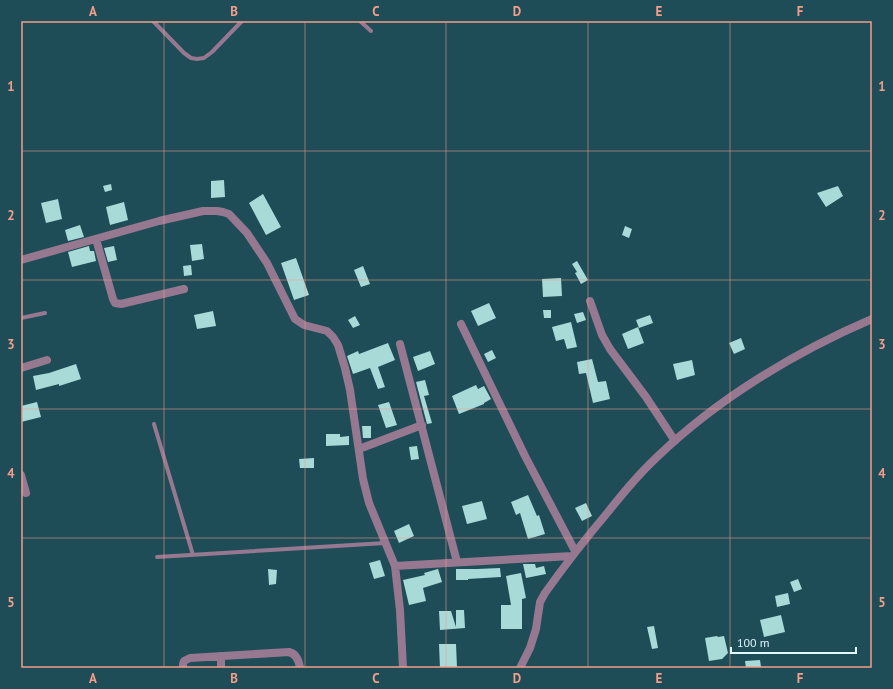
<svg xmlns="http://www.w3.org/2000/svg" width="893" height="689" viewBox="0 0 893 689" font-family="'PT Sans',sans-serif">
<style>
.building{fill:#a8dad8}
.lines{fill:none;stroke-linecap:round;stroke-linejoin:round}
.service{stroke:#977891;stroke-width:4}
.minor{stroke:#977891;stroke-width:8}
.grid{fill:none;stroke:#f49d8a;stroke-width:1;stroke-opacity:0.55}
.neatline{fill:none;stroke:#f49d8a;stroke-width:1.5}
.grid-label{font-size:13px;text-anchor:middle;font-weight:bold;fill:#f49d8a}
</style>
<rect width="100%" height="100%" fill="#1f4d57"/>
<path class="building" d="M224,180L225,197L211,198V181Z
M111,184L112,190L105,192L103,186Z
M838,186L843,196L826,207L817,193Z
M263,194L281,227L266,235L249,203Z
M58,199L62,219L46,223L41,203Z
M124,202L128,220L110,225L106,207Z
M80,225L84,237L68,241L65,230Z
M625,226L632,229L629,238L622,235Z
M202,244L204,259L192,261L190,245Z
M89,246L90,251H94L96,261L72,267L68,252Z
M114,246L117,260L108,262L104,248Z
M296,258L309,295L294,300L281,263Z
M577,261L588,280L581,284L575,273L577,272L572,264Z
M191,265L192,275L184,276L183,266Z
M363,266L370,284L361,287L354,270Z
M561,278L562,296L543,297L542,279Z
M489,303L496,318L478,326L471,311Z
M543,310H551V318H544Z
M213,311L216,326L197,329L194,315Z
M583,312L586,320L577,323L574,314Z
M650,315L653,323L639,328L636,320Z
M355,316L360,325L353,328L348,320Z
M571,322L577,347L567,349L564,339L556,341L552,327Z
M638,327L644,343L628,349L622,334Z
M741,338L745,349L734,354L729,343Z
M388,343L395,360L378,367L385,387L378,389L370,368L353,374L347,356L358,351L359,354Z
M492,350L496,358L488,362L484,354Z
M430,351L435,364L418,371L413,357Z
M592,359L598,382L606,381L610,399L593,403L586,373L579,374L577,362Z
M692,360L695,375L677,380L673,364Z
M76,364L81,379L59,386V384L36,390L33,376L49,373Z
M425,380L429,395L424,396L432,423L427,424L416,382Z
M476,385L478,389L484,386L491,399L484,403V404L459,414L452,396Z
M37,402L41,417L21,422V406Z
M389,402L397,425L386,428L378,405Z
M362,426H371V438H363Z
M326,434H340V437L349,436V445L326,446Z
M417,446L419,459L411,460L409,447Z
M314,458V468H300L299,459Z
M528,495L537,516L539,515L545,534L528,539L520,513L516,515L511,502Z
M482,501L487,519L467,524L462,506Z
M586,503L592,516L582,521L575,508Z
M409,524L414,536L399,543L394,531Z
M380,560L385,576L374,579L369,563Z
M523,564H535L536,568L544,566L546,574L526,578Z
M500,568L501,577L468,579V580H456V569H477Z
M268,569L277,570L276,584L269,585Z
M438,569L442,582L423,588L426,601L409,605L403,580L425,575L424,573Z
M521,573L526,598L522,599V629H501V605H511L506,576Z
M798,579L802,589L794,592L790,582Z
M788,593L790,604L777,607L775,596Z
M456,610H464L465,628L440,630L439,611H451L456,627Z
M781,615L785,632L764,637L760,620Z
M654,626L658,648L652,649L647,627Z
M717,636L718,637L724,636L728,653L722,659L709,661L705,638Z
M439,644H456L457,668H440Z
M760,660L761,667L746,668L745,661Z"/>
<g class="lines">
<path class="service" d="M153,21L184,53L191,58L197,59L204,58L212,52L242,21
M360,21L371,31
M21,318L45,313
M154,424L193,555
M157,557L385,543"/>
<path class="minor" d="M96,239L113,299L115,303L121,304L184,289
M21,260L159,221L203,211H217L223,212L229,214L247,233L267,263L295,319L304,325L327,331L333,337L338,345L345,368L350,390L363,479L369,503L395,566L400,610L403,668
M590,301L602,335L610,349L646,397L675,441
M461,324L525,456L575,551
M400,344L457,562
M21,368L47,360
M359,449L422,425
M21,475L26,493
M395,566L572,556
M221,656V668
M183,668V664L184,661L190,658L289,652C297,654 299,661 300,668
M520,668L530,648L536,629L540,602L545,593C565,565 586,538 608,512C623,493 639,474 656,458C717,399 795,352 872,319"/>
</g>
<path class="grid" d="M164,21V668M305,21V668M446,21V668M588,21V668M730,21V668M21,151H872M21,280H872M21,409H872M21,538H872"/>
<rect width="893" height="689" fill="none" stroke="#1f4d57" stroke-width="44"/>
<path d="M731 647v6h125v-6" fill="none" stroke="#e0f8fe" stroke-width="2"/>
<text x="737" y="647" font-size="12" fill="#e0f8fe" stroke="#1f4d57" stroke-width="3" paint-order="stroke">100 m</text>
<rect x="22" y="22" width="849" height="645" class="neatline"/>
<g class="grid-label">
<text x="93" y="16">A</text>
<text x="234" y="16">B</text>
<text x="376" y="16">C</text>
<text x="517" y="16">D</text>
<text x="659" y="16">E</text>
<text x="800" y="16">F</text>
<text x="11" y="91">1</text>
<text x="882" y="91">1</text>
<text x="11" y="220">2</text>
<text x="882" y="220">2</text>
<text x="11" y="349">3</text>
<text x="882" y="349">3</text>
<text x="11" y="478">4</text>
<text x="882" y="478">4</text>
<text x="11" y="607">5</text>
<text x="882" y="607">5</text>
<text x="93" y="683">A</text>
<text x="234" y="683">B</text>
<text x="376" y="683">C</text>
<text x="517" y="683">D</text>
<text x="659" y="683">E</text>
<text x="800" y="683">F</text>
</g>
</svg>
